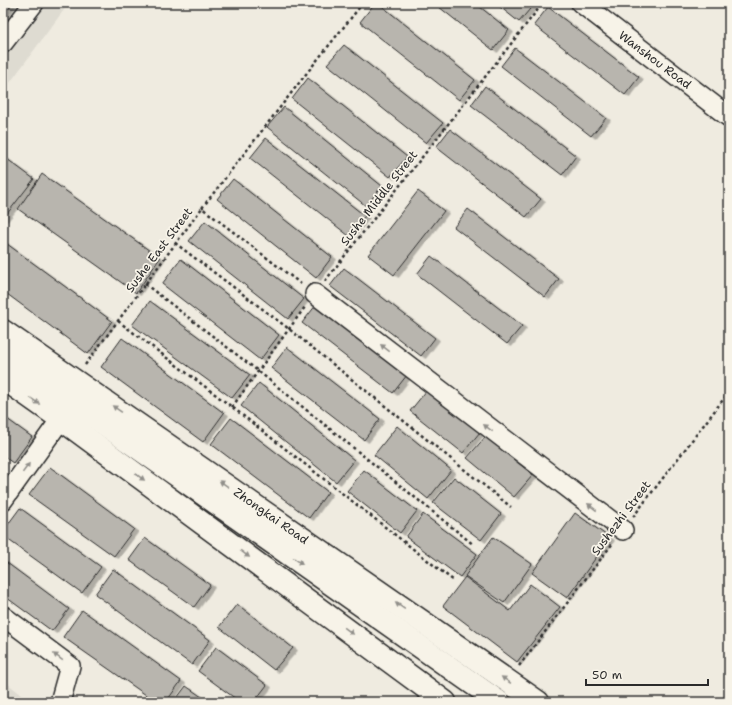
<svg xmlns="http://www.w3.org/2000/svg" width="732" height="705" viewBox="0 0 732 705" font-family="'Shantell Sans',sans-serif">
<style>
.built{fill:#dedbd1}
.building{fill:#b8b5ae;stroke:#2b2b2b;filter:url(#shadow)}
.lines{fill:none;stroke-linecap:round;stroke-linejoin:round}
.minor-casing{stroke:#2b2b2b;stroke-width:22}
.major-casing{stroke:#2b2b2b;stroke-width:25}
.highway-casing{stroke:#2b2b2b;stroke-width:25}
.path{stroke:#2b2b2b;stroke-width:2.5;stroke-dasharray:3 3;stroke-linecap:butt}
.minor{stroke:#f7f3e8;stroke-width:19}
.major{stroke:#f7f3e8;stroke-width:22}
.highway{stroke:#f7f3e8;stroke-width:22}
.oneway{fill:#918f8a}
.labels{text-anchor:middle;stroke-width:3.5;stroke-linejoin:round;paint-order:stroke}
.street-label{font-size:12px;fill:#2b2b2b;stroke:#f7f3e8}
</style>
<defs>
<filter id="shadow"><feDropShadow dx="4.5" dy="2.5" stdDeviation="0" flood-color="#0004"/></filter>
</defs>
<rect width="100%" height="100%" fill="#efebe0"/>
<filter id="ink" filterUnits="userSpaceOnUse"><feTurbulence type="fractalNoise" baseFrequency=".025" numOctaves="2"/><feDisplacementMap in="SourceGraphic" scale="8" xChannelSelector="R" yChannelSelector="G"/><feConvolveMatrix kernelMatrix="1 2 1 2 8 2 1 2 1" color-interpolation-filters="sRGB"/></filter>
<g filter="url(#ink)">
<path class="built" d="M3,3H69L3,92Z
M3,680L31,702H3Z"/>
<path class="building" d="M3,3H12L3,15Z
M375,3H378L475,80L459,100L360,22Z
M434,3H475L509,30L493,50Z
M495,3H535L519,22Z
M548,7L639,77L625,95L534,25Z
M344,45L443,123L426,143L327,64Z
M515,48L606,118L591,136L501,66Z
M308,78L407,157L390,177L292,99Z
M485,86L576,156L562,175L471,105Z
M284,107L382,186L366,206L267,127Z
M450,129L541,199L526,217L436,147Z
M266,138L365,216L349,236L250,158Z
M3,156L34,179L3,219Z
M42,174L160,258L136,293L18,209Z
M233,179L332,257L316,278L217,199Z
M418,191L444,211L394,275L368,255Z
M468,209L559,279L545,297L454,227Z
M205,221L304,299L288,319L189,241Z
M3,241L112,321L88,354L3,291Z
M431,256L522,326L507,344L417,274Z
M181,259L279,335L260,360L162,284Z
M344,268L435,338L421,356L330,286Z
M150,301L250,375L232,398L132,325Z
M316,305L407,375L393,393L302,323Z
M122,338L224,413L203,442L101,367Z
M287,347L380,419L364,440L271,368Z
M259,383L354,460L336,482L241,406Z
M427,390L480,432L463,453L410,411Z
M3,416L32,437L13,463L3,456Z
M231,418L328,492L309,518L211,444Z
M397,426L451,470L428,499L374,455Z
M486,436L533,475L514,497L467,458Z
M50,467L134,529L114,556L29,495Z
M364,470L417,511L400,533L347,491Z
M454,477L501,514L481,540L433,503Z
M20,508L101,567L82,593L3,536V531Z
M575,513L610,538L567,598L532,573Z
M423,514L477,554L460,577L406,537Z
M493,537L532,564L504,603L465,576Z
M145,538L210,585L194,607L129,560Z
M3,560L69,609L52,631L3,595Z
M113,569L210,640L192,665L95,594Z
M465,577L510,611L530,584L560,607L517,662L443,606Z
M237,604L293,648L274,670L219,627Z
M82,610L181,681L166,702H156L63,637Z
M216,647L267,685L254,702H240L198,671Z
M186,686L209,702H174Z"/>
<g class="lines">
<defs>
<path id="minor" d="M581,3L729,117
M3,43L34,3
M315,294L623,530
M3,500L61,419
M3,616L70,666L60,702"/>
<path id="major" d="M3,331L538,702
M3,378L61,419L445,702"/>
<path id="highway" d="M3,353L499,702"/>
</defs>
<use href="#minor" class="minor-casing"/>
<use href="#major" class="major-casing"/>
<use href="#highway" class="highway-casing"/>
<path class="path" d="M202,208L306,74L363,3
M175,243L289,329L511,507
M325,281L543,3
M145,284L258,371L474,545
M118,321L232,407L454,581
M85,365L202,208L301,284
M232,407L305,307
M633,517L729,392
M519,666L613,543"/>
<use href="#minor" class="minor"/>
<use href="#major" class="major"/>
<use href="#highway" class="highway"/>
</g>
<defs><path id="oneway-solid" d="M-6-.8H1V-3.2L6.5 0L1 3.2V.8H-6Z"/></defs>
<g class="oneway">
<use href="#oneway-solid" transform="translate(385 348) rotate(-142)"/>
<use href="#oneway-solid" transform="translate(35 401) rotate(35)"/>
<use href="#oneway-solid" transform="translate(117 409) rotate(-145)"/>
<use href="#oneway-solid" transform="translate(488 428) rotate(-142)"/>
<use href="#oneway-solid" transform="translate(26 468) rotate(-54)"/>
<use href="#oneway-solid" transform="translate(140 477) rotate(36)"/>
<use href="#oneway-solid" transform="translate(224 484) rotate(-145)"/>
<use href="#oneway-solid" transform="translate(592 507) rotate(-142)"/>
<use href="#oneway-solid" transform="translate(245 554) rotate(36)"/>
<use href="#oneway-solid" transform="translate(298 561) rotate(35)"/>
<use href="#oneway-solid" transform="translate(400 606) rotate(-145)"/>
<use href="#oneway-solid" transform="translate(349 631) rotate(36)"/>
<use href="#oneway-solid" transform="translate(58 657) rotate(-144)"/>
<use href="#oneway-solid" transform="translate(506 680) rotate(-145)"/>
</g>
</g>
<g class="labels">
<g class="street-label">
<text transform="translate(655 60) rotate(37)" y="4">Wanshou Road</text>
<text transform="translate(379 198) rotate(-52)" y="4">Sushe Middle Street</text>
<text transform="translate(159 250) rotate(-53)" y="4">Sushe East Street</text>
<text transform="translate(271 516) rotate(35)" y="4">Zhongkai Road</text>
<text transform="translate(621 518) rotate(-53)" y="4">Sushezhi Street</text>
</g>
</g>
<rect width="732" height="705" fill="none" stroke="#f7f3e8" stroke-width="16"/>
<rect x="8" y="8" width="716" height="689" fill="none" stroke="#2b2b2b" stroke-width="1.5" filter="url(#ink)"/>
<path d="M586 679v6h122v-6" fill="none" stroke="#2b2b2b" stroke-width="2"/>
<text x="592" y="679" font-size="12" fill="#2b2b2b" stroke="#f7f3e8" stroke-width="3" paint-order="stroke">50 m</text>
</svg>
